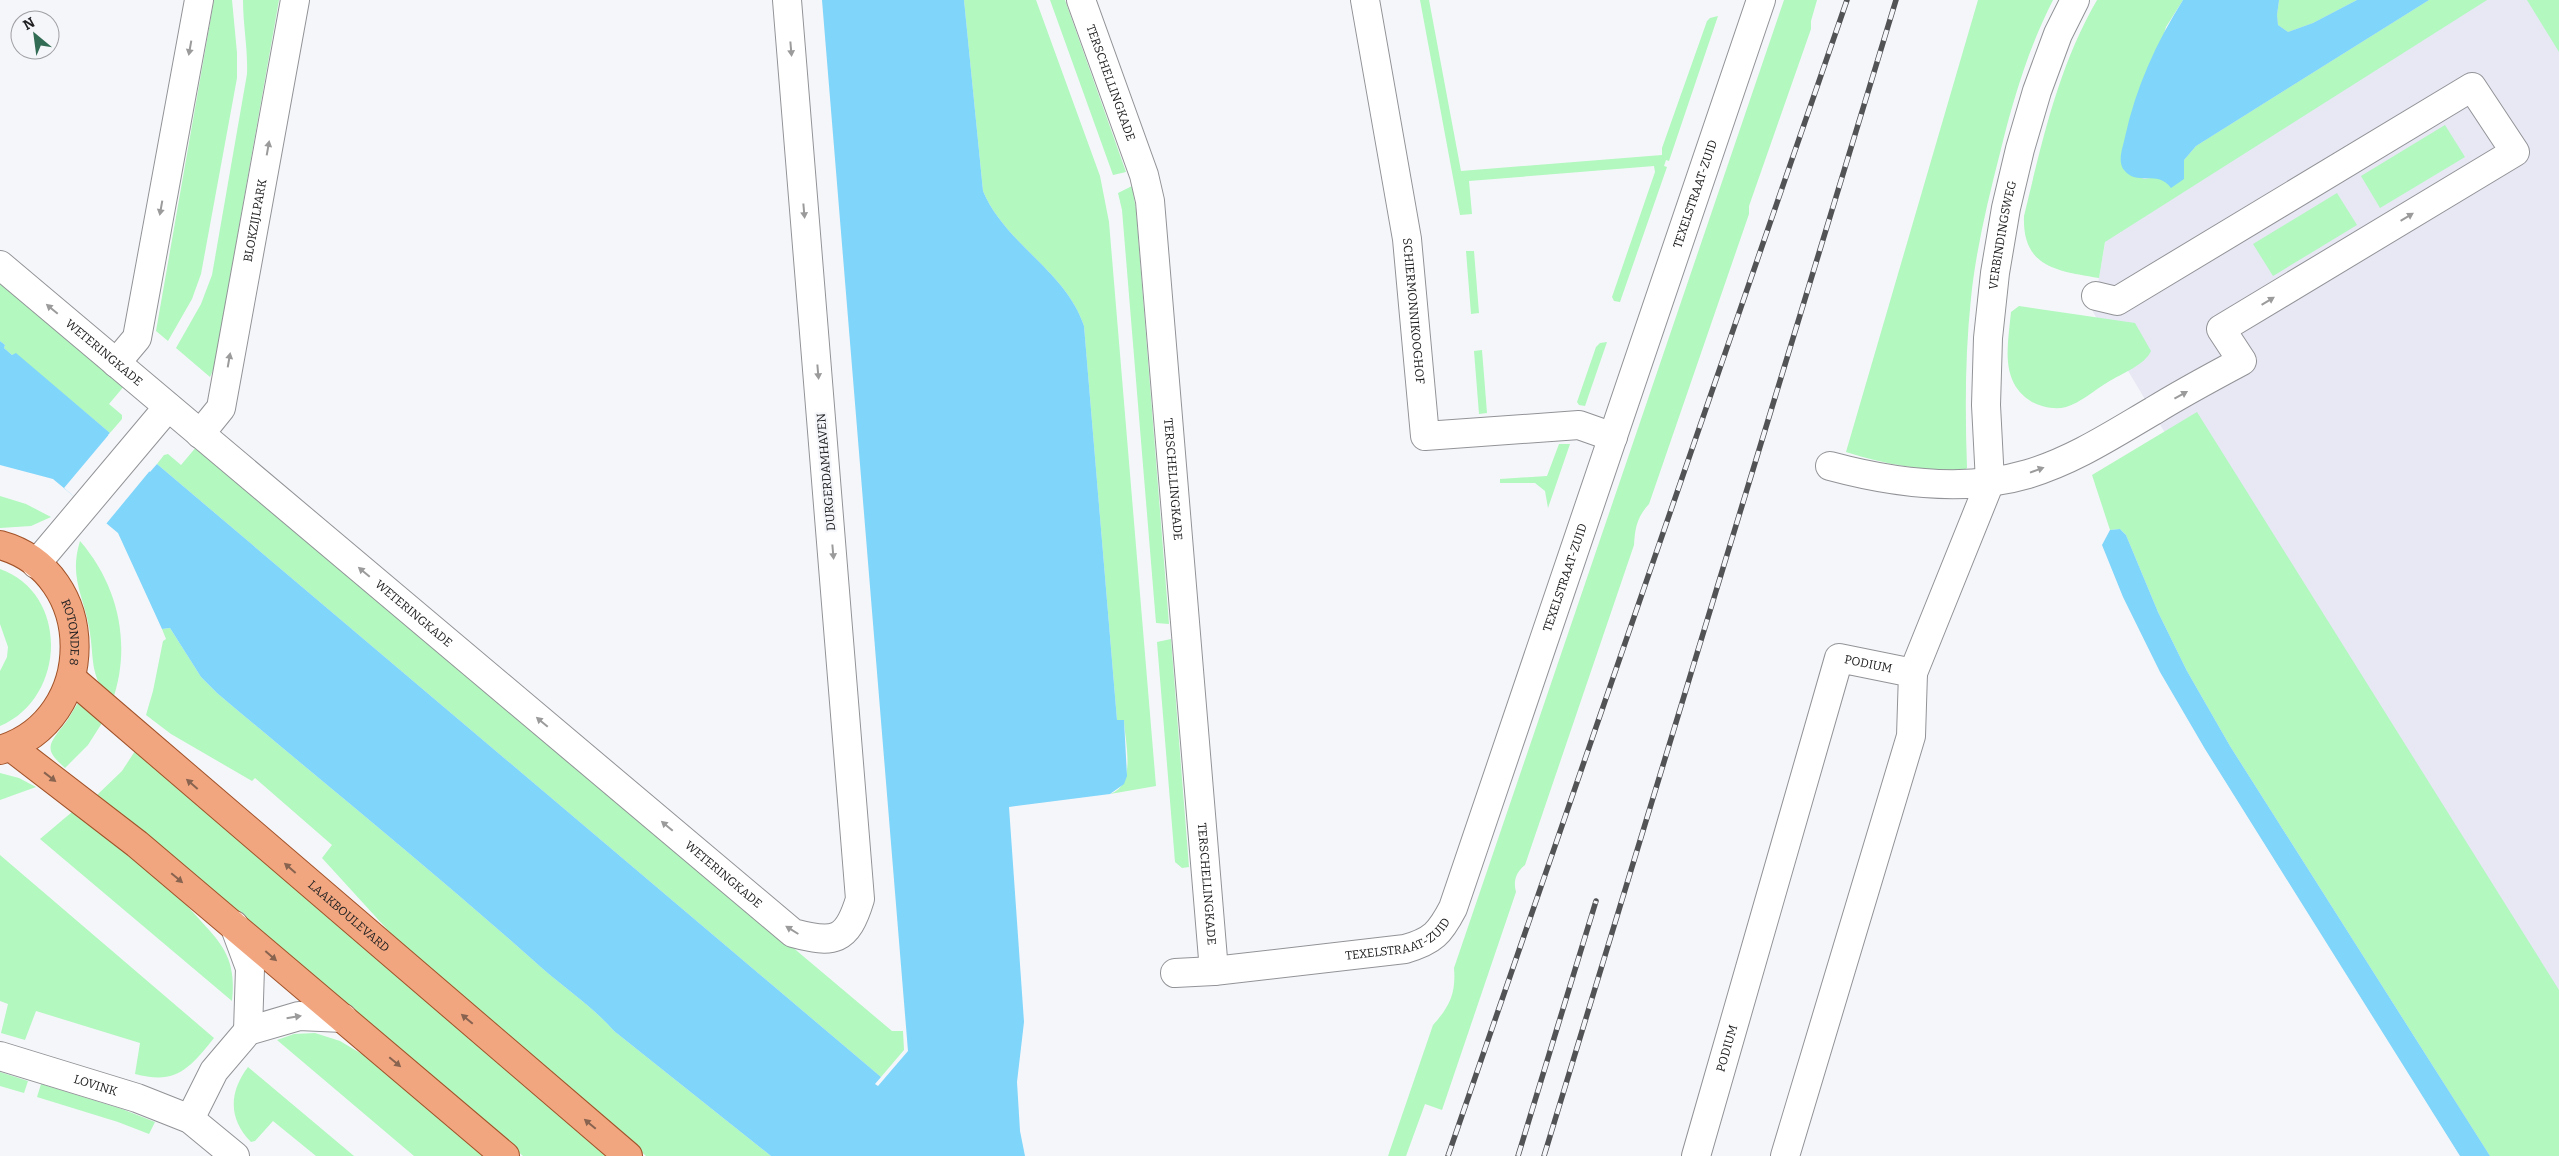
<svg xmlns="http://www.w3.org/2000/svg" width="2559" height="1156" viewBox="0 0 2559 1156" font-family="Bitter,serif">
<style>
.built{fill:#e7e8f4}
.green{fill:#b2f8bf}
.water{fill:#7fd5fa}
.pier{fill:#f5f6fa}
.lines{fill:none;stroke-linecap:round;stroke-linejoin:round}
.minor-casing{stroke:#929397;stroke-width:30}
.major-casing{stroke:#a15127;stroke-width:30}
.minor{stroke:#fff;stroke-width:28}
.major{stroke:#f1a67f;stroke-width:28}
.rail-casing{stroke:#525355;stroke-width:5.5}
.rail{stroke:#f5f6fa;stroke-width:4;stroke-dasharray:11;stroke-linecap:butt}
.oneway{fill:#9b9b9c}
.oneway2{fill:#886350}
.labels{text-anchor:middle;stroke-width:4.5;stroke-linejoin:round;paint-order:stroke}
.street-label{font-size:12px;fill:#202022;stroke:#f5f6fa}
</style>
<rect width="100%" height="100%" fill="#f5f6fa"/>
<path class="built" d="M2193,0H2559V1156H2474L2174,448L2093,312L2116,180Z"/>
<path class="green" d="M214,0H232L237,53V78L201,274L192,299L168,341L156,331Z
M243,0H279L214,368L210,377L176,348L201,304L212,275L247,74C248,49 243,25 243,0Z
M964,0H1036L1100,176L1109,222L1156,786L1110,794C1137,785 1125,743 1124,720H1117L1084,326C1066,271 1005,244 983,191Z
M1050,0H1065L1126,172L1113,175Z
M1420,0H1429L1461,171L1662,155V148L1707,21L1710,18L1718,16L1669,161L1666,160L1664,166L1667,167L1620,302L1614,301L1612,297L1655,172L1654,166L1469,181L1472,214L1460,215Z
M1784,0H1817L1811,21V29L1749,206V214L1649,504C1637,517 1635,528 1634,545L1525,865C1516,872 1513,881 1516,892L1442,1110L1425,1104L1406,1156H1388L1433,1025C1450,1006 1456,993 1454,968Z
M1978,0H2053C2028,49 2013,100 2000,153C1988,200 1976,249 1971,298C1965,354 1965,411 1967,468L1963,471C1922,470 1886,465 1846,452Z
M2097,0H2183L2166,27L2124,170L2144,179L2157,177L2167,182L2182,171L2184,160L2196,146L2429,0H2487L2105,242L2099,278C2058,271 2022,268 2024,216C2042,142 2058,67 2097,0Z
M2279,0H2357L2313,23L2288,32L2278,25L2277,15Z
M2527,0H2559V52Z
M2445,125L2465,157L2380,208L2361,176Z
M1132,186L1136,210L1169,624L1156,623L1122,210L1118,193Z
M2337,193L2357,225L2273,276L2253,244Z
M1466,251H1474L1479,313L1471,314Z
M0,280L125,385L109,404L122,415V419L110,433L16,354L12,355L4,348L5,345L0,341Z
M2019,306L2135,323L2151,351C2145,365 2121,374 2108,382C2096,389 2080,403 2066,407C2055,410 2042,407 2032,402C1999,382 2008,345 2011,312Z
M1607,342L1585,406L1579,405L1577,402L1596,347L1600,343Z
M1482,350L1487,413L1479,414L1474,351Z
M2197,412L2559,990V1156H2490L2230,746L2187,671L2158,612L2126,535L2120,529L2110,530L2092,475Z
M1559,444H1570L1548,508L1545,491L1535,483H1500V479L1547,476Z
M197,446L892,1031H903L904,1050L881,1077L157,464L164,455L168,454L181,465Z
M0,496L26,504L51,517L31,526L0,528Z
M80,541C119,586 132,646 112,702C88,675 95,659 89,627C83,594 69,577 80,541Z
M0,569C70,594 66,698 0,726V671L7,657L8,647L0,624Z
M170,628L201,677L217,693C326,785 437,874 543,969C567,990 593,1007 614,1031L771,1156H646L416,961L322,858L332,845L255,778L252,781L171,734L146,715L153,691L163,641L166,639L162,629Z
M1171,639L1189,867L1182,868L1175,862L1157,642Z
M78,703L102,723L88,745L65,768C45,750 47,746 63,726C69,719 73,710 78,703Z
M135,751L610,1156H523L97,795L122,771Z
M0,773L19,778L36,787L0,800Z
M72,812C119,843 163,877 200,920C208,929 218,939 224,950C233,966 234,983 232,1001L40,839Z
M0,855L214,1038C189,1069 176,1085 135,1074L140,1043L36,1011L25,1040L1,1033L8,1004L0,1001Z
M315,1033L340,1041L377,1063L489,1156H414L277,1040L294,1034Z
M248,1067L354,1156H316L273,1121L255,1141L251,1142C228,1119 229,1092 248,1067Z
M0,1072L28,1081L24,1093L0,1086Z
M41,1084L122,1109L155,1122L149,1134L118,1122L37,1097Z"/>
<path class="water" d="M822,0H964L983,191C1005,244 1066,271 1084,326L1117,720H1124L1127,776L1124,784L1110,794L1009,807L1024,1022L1017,1082L1020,1131L1025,1156H771L614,1031C593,1007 567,990 543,969C437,874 326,785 217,693L201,677L170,628L162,629L118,533L53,479L0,465V341L5,345L4,348L12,355L16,353L110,433L108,435L150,472L157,464L881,1077L875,1084L878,1086L908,1051Z
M2183,0H2279L2277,15L2278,25L2288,32L2313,23L2357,0H2429L2196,146L2184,160V179L2171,188C2157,169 2138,187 2124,170C2117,161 2123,147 2125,137C2136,87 2156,43 2183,0Z
M2120,529L2126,535L2158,612L2187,671L2230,746L2490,1156H2460L2205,749L2160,672L2123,597L2102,545L2110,530Z"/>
<path class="pier" d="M111,432L112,435L150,468L153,467L106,524L64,488Z"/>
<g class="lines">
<defs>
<g id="minor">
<path id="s1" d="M1081,0L1144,175L1150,201L1214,971"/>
<path id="s2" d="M1365,0L1407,239L1425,436L1579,425L1613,437"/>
<path id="s3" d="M0,265L793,933C834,944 847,942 860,899L787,0"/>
<path d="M116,363L137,338L199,0"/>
<path id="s4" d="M200,434L221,408L295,0"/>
<path d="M1830,466C1893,483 1964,493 2028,474C2074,460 2112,435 2153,411C2182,393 2212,377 2242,361L2221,329L2515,152L2472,87L2117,301L2096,296"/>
<path d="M36,564L168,407"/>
<path id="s5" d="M1913,673L1990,482L1986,405L1988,338L1995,273L2006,208L2020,149L2037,91L2058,34L2075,0"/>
<path d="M234,925L250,968L248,1031"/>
<path id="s6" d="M1175,973L1214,971L1405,949C1433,941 1440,933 1453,908L1761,0"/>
<path id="s7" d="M0,1056L137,1098L190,1119L235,1156"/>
<path d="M190,1119L214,1071L248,1031L299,1016L343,1018"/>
<path id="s8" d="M1696,1156L1839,658L1913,673L1911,736L1785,1156"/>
</g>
<g id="major">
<path id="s9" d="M0,545C99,572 100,720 0,750"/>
<path id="s10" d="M71,678L628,1156"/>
<path d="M11,747L137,844L505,1156"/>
</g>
</defs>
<use href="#minor" class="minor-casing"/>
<use href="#major" class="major-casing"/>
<use href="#minor" class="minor"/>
<use href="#major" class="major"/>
<defs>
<path id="rail" d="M1448,1156L1847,0
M1518,1156L1596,901
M1544,1156L1896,0"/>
</defs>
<use href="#rail" class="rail-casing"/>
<use href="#rail" class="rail"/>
</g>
<defs><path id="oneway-solid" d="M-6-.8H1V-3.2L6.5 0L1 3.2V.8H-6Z" transform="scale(1.25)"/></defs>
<g class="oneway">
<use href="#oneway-solid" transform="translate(190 48) rotate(100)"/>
<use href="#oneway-solid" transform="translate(791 49) rotate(85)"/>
<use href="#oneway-solid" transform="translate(268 148) rotate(-80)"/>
<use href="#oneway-solid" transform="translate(161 208) rotate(100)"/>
<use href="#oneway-solid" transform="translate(804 211) rotate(85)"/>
<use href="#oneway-solid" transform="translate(2407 217) rotate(-31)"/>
<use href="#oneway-solid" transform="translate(2268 301) rotate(-31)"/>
<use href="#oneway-solid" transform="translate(52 309) rotate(-140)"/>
<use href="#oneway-solid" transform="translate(229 360) rotate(-80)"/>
<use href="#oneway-solid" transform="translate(818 372) rotate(85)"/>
<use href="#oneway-solid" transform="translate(2181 395) rotate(-29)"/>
<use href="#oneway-solid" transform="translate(2037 470) rotate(-20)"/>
<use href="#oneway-solid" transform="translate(833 552) rotate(85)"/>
<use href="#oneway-solid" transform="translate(364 572) rotate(-140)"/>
<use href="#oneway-solid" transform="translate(542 722) rotate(-140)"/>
<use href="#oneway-solid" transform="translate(667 826) rotate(-140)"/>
<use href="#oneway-solid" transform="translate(792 930) rotate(-148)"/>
<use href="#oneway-solid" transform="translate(294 1017) rotate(-9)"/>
</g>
<g class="oneway2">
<use href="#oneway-solid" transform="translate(50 777) rotate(38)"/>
<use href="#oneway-solid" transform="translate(192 784) rotate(-139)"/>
<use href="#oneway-solid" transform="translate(290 868) rotate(-139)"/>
<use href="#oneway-solid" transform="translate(177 878) rotate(40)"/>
<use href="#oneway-solid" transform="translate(271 956) rotate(41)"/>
<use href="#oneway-solid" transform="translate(467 1019) rotate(-140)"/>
<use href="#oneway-solid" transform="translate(395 1062) rotate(40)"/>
<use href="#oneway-solid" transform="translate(590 1124) rotate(-140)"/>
</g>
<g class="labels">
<g class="street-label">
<text dy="4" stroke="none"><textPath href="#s1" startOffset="88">TERSCHELLINGKADE</textPath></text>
<text dy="4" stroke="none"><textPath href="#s6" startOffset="1051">TEXELSTRAAT-ZUID</textPath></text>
<text dy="4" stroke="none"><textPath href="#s4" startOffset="224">BLOKZIJLPARK</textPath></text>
<text dy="4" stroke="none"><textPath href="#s5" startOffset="454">VERBINDINGSWEG</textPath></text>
<text dy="4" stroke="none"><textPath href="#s2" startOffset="315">SCHIERMONNIKOOGHOF</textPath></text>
<text dy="4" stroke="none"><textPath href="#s3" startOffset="136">WETERINGKADE</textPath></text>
<text transform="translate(826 472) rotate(-95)" y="4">DURGERDAMHAVEN</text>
<text dy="4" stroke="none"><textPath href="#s1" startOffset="492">TERSCHELLINGKADE</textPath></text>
<text dy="4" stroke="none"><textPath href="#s6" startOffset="646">TEXELSTRAAT-ZUID</textPath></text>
<text dy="4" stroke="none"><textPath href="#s3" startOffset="541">WETERINGKADE</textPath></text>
<text dy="4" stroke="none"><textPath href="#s9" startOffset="121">ROTONDE 8</textPath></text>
<text dy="4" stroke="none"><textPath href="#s8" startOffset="548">PODIUM</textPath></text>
<text dy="4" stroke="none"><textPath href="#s3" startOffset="946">WETERINGKADE</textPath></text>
<text dy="4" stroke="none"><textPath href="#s1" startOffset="898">TERSCHELLINGKADE</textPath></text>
<text dy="4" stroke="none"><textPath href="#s10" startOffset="366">LAAKBOULEVARD</textPath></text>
<text dy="4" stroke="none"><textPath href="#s6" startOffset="228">TEXELSTRAAT-ZUID</textPath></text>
<text dy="4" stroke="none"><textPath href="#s8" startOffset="112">PODIUM</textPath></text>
<text dy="4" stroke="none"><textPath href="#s7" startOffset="100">LOVINK</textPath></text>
</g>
</g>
<g transform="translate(35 35) rotate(331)"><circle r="24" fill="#f5f6fa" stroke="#a0a0a4"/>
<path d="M0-4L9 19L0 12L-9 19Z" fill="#336c54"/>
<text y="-8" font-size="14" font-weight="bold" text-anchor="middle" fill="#202022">N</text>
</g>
</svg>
